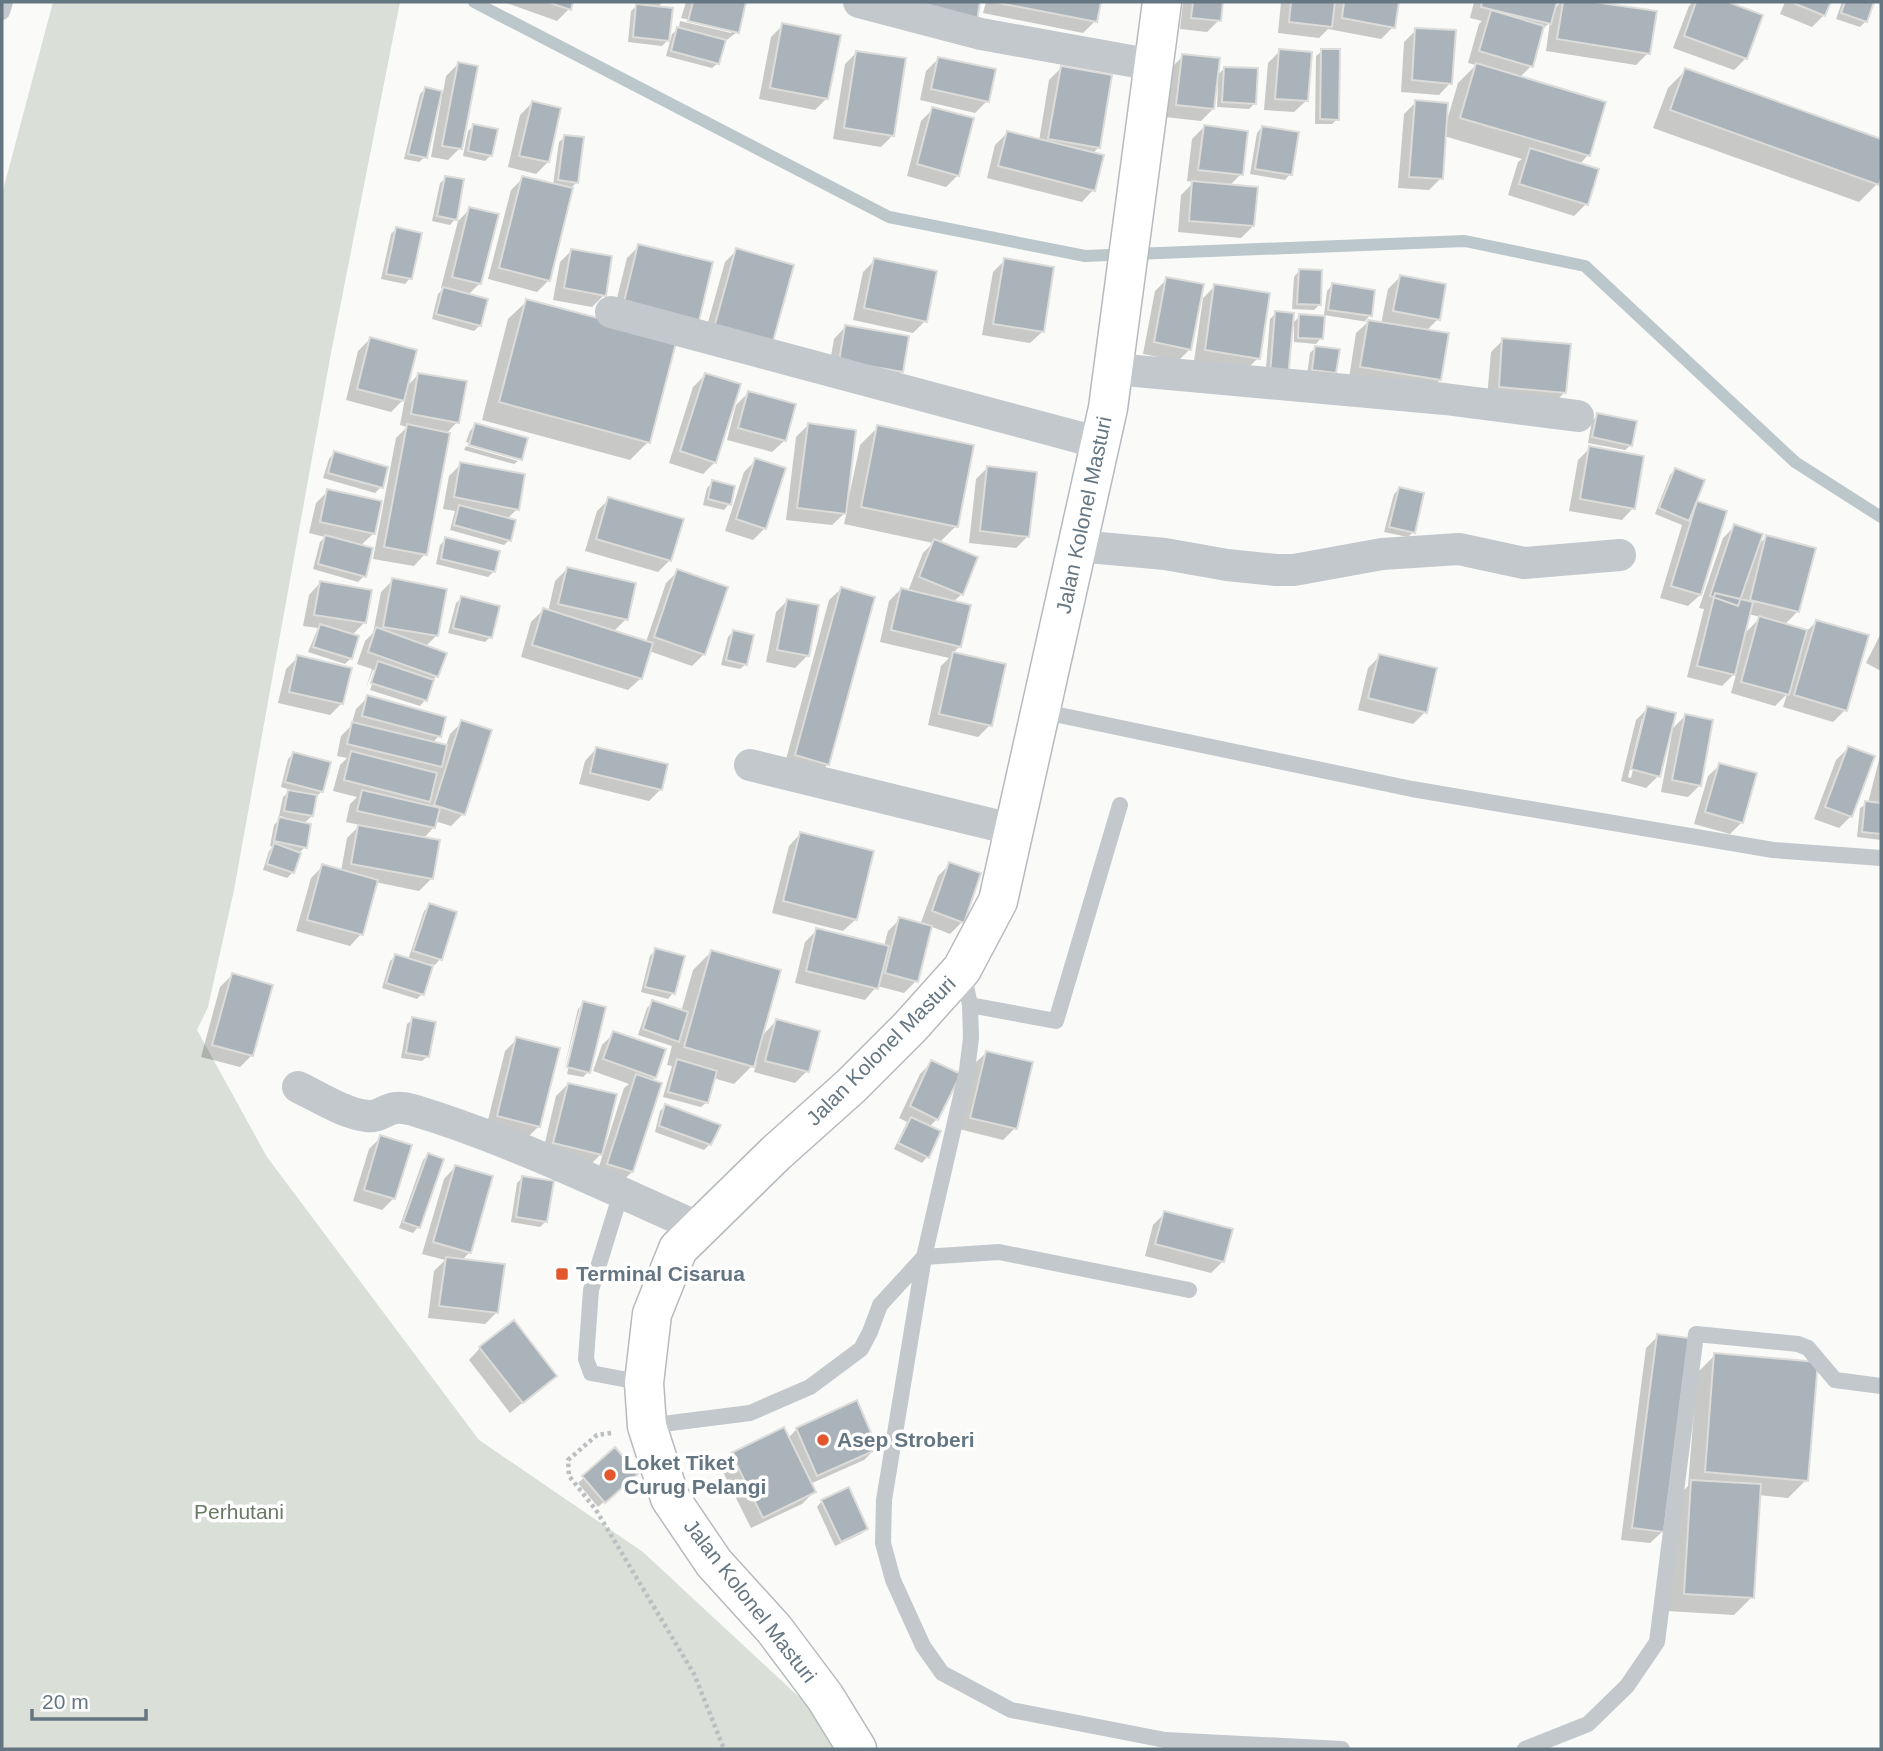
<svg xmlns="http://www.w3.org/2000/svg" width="1883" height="1751" viewBox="0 0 1883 1751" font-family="Arial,sans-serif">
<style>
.green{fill:#dadfd7}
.shadow{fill:#0003;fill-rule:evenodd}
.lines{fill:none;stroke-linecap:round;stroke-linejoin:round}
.stream{stroke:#bbc7cb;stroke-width:12}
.building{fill:#aab3b9;stroke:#dcdcda;stroke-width:2}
.primary-casing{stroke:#b5babe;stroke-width:41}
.path{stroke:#bbbfc2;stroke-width:4.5;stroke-dasharray:3.5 3.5;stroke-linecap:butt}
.service{stroke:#c3c8cc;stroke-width:16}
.minor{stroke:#c3c8cc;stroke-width:32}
.primary{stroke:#fff;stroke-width:38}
.poi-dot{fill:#e4572e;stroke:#fff;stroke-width:2.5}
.labels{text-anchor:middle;stroke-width:7;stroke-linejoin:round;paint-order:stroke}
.street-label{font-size:21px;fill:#657683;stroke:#fff}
.poi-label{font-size:21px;font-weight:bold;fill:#657683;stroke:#fff;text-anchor:start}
.park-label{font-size:21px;fill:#687a64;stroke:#fff}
</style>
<rect width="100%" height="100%" fill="#fafaf8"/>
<path class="green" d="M53,2H400L331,353L234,890L208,1007L197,1030L267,1157L479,1440L643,1552L855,1749H2V194Z"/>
<path class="shadow" d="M504,2H572L569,9L557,21Z
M634,2H662L658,8L668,40L662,46L628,42L631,11L639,4Z
M686,2L744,3L737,32L723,43L718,63L712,68L666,56L672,34L679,28L680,21L731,33V29L681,18Z
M986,2H1099L1095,21L1083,33L983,13Z
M1183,2H1221L1219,20L1207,32L1180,29Z
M1281,2H1397L1393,27L1381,39L1328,29L1319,38L1278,33Z
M1474,2H1555L1553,10L1561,2H1583L1655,12L1648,53L1636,65L1546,51L1550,22L1540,32L1531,66L1519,78L1604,103L1588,155L1579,165L1586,204L1574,216L1508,195L1518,162L1522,159L1444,136L1441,178L1429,190L1398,188L1404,114L1416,102L1446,124L1458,83L1476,65L1468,63L1479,24L1482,21L1470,18Z
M1693,2H1723L1761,16L1746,58L1734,70L1673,48L1689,6Z
M1785,2H1829L1824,15L1812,27L1780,14Z
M1842,2H1872L1866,21L1860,27L1836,19Z
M783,25L827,98L815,110L759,99L771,37Z
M1416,30L1450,83L1439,95L1401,92L1404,42Z
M1280,51L1306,101L1294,112L1264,110L1268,63Z
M1322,51L1337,119L1332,124H1315L1316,56Z
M857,52L893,135L881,147L833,139L845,64Z
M1183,56L1216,76L1224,69L1255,103L1249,109L1217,107L1218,85H1215L1213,109L1201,121L1165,117L1171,68Z
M938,59L987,101L975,113L920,100L926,71Z
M458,64L460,148L448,160L431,157L442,96H439L425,157L419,162L404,159L420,94L425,89L443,93L446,76Z
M1061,68L1098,148L1092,154L1093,190L1082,202L987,178L995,145L1007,133L1039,141L1049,80Z
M1686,70L1881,141V173L1877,184L1859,202L1653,128L1668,88Z
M532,103L548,162L536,174L508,167L520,115Z
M933,109L958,175L946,187L907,176L921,121Z
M474,126L491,155L485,161L463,156L468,131Z
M1204,127L1241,174L1229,186L1253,226L1241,238L1178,232L1181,195L1194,182L1187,181L1192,139Z
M1262,127L1290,174L1285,180L1250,174L1257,133Z
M565,137L577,182L570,189L549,280L537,292L488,279L511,190L523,178L553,185L559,142Z
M446,178L455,219L450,225L432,221L440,183Z
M470,209L479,284L468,295L480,325L474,331L432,319L438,294L443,289L441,288L458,221Z
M396,229L410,278L405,284L381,279L391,234Z
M639,246L711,263L613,314L627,258Z
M572,250L604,295L592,307L553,300L560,262Z
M737,250L792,266L703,340L725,262Z
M875,260L925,321L913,333L853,320L863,272Z
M1005,260L1042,332L1030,343L982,335L993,272Z
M1299,271L1319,305L1314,310L1292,309L1294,277Z
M1400,277L1438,319L1426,331L1440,380L1428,392L1349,378L1356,333L1368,322L1324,315L1327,291L1332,285L1370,315L1365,321L1381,324L1388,289Z
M1167,279L1190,349L1178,361L1143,354L1155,291Z
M1215,286L1258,358L1246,370L1194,361L1203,298Z
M527,301L648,442L630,460L482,420L508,319Z
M1276,313L1291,325L1300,316L1321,338L1316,344L1294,342V326L1291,325L1265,380L1270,319Z
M845,327L902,371L890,383L828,373L834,339Z
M370,339L406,387L419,374L457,422L446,434L425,554L414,566L373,559L396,438L407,427L400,425L405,398L391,412L346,400L358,351Z
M1503,340L1565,392L1553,404L1487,398L1491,352Z
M1316,347L1334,372L1329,378L1307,375L1310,353Z
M705,375L715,462L703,474L669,463L693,387Z
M748,393L794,405L784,441L772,452L727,440L736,405Z
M1598,415L1631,445L1625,450L1588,443L1592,421Z
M475,425L526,439L520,459L466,442L470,431Z
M808,425L846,501H848L860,445L878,427L956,526L939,543L962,594L953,602L960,646L952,654L1004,665L990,725L978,737L928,725L941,666L949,658L880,642L889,601L901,589L908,591L923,553L933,543L844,524L847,511L832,525L786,520L796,437Z
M466,446L518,461L514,464L464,450Z
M1590,448L1633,508L1622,520L1569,511L1578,460Z
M334,453L381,487L375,493L323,478L329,459Z
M756,460L765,528L753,540L725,531L744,472Z
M461,464L517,509L506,520L509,540L504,545L450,530L455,511L443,509L449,476Z
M988,467L1028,536L1016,548L969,543L976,479Z
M1675,470L1691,509L1697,503L1700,595L1688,606L1660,598L1682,525L1655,514L1670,475Z
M713,482L729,504L724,510L703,505L707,488Z
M1399,489L1413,532L1408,537L1384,532L1394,494Z
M328,491L380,502L373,534L360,546L364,576L358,582L313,569L320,542L325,537L309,533L316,503Z
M609,499L670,560L658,572L585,551L597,511Z
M1735,526L1757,547L1766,537L1798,611L1784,625L1807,631L1816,622L1845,710L1833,722L1783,707L1787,694L1775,706L1731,693L1737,671L1722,686L1687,677L1704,609L1699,608L1723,538ZM1748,614L1761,617L1743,635Z
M446,539L494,571L488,577L436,564L440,545Z
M567,569L626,619L613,632L646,642L666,583L678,571L704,654L692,666L649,651L640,679L628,690L521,657L531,622L543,610L548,612L555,581Z
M393,580L436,636L425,647L437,676L431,681L425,700L420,706L370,690L377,670H373L366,688L372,669L357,664L365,641L373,633L381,592Z
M320,583L364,623L351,636V658L345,664L308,652L318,628L303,626L309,595Z
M841,589L828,764L816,776L784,767L829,600Z
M462,598L490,637L485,642L448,633L456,603Z
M788,600L807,656L795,668L766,662L776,612Z
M733,632L746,664L740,669L721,665L728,637Z
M1881,633V671L1866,663Z
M1380,656L1425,712L1413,724L1358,710L1368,668Z
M298,657L342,703L330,715L278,703L286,669Z
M368,697L439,736L432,743L446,746L450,734L462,722L463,814L451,826L435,821L434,827L423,839L431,879L419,891L375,882L361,934L350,946L296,931L311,878L323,866L341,871L347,838L360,825L346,822L350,804L357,797L333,791L340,765L347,758L337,756L341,736L351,726L356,709Z
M1648,708L1658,776L1646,788L1621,781L1636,720ZM1642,719H1646L1631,778L1628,777Z
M1685,716L1700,785L1688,797L1661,792L1673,728Z
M1848,748L1873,757L1851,816L1839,828L1814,819L1836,760Z
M596,749L661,789L649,801L579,784L585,761Z
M1881,752V840L1857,837L1860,808L1868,803Z
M293,754L322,791L316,797L312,816L303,824L305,847L299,853L293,872L287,878L263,870L269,851L273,847L270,846L274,825L283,816H279L283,797L291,790L281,787L288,759Z
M1720,765L1742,822L1730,834L1694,824L1708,776Z
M800,834L872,852L855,920L843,931L772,913L789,846Z
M950,864L962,922L950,934L930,926L916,981L904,993L877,986L865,1000L795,983L805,942L817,930L884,946L888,931L900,919L920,925L938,876Z
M430,905L440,959L435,965L431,964L422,994L417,999L382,988L390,961L396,956L408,960L424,911Z
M656,950L673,993L668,999L641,992L650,956Z
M711,952L761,1037L776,1021L807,1071L795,1083L754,1072L757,1061L734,1084L713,1078L707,1102L701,1107L663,1097L672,1066L667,1065L672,1046L638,1035L647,1008L653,1002L681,1012L693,970Z
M232,975L252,1055L240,1067L201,1057L220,987Z
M584,1003L588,1072L583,1077L567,1074L583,1007H580L563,1073L578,1009Z
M413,1019L428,1056L422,1061L401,1058L407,1024Z
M614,1033L655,1077L651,1081L659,1084L632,1172L620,1183L596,1176L624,1088L629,1084L593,1071L602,1045Z
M517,1039L539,1126L527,1138L486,1128L505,1051Z
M986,1053L1015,1128L1003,1140L959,1129L974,1064Z
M932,1062L937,1119L929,1127L939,1132L927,1157L922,1163L894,1149L907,1122L899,1118L920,1074Z
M568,1084L604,1151L589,1166L542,1155L556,1096Z
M665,1106L710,1144L704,1150L655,1132L660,1111Z
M381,1137L394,1198L382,1210L353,1201L369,1149Z
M428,1155L418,1227L413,1233L399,1228L423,1160Z
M455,1167L470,1252L461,1261L497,1312L485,1324L428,1318L434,1271L445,1260L422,1254L444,1179Z
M522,1178L546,1221L540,1227L511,1222L517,1183Z
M1165,1213L1223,1261L1211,1273L1145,1256L1153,1225Z
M1658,1336L1662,1532L1650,1543L1621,1540L1646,1348Z
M480,1348L555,1376L510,1413L469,1360Z
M1715,1355L1806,1480L1788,1498L1758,1495L1752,1597L1734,1615L1667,1611L1674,1500L1688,1486L1697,1373Z
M797,1429L876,1448L864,1460L810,1484L814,1492L802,1504L751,1528L720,1466L732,1454L788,1438Z
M615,1450L630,1479L598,1507L578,1483Z
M822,1501L866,1528L861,1534L835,1546L817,1507Z"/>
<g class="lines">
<path class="stream" d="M474,2L889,217L1085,256L1465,241L1585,266L1795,462L1881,517"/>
</g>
<path class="building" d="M547,2H573L571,10Z
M693,2H746L739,33L688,21Z
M918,2H980L977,22Z
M994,2H1101L1097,22Z
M1193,2H1223L1221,21L1191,18Z
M1291,2H1335L1332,27L1289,22Z
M1344,2H1399L1395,28L1342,18Z
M1482,2H1557L1551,24L1481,7Z
M1563,2H1594L1657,11L1650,54L1557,39Z
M1696,2H1728L1763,15L1747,59L1684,36Z
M1791,2H1831L1825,16Z
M1845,2H1874L1867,22L1841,13Z
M636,4L673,8L669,41L633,37Z
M1491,10L1544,26L1533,67L1479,51Z
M782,23L841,35L828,99L770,88Z
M677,27L726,40L719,64L671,51Z
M1415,28L1456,30L1452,84L1412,80Z
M1279,49L1312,52L1308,101L1275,99Z
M1321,49H1340L1339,120L1320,119Z
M856,51L906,58L894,136L844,128Z
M1182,54L1220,58L1214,109L1176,105Z
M938,57L996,69L989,102L931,89Z
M458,62L478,66L462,149L442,146Z
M1476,63L1606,102L1590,156L1460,118Z
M1061,66L1112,75L1100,148L1048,139Z
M1224,67L1258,68L1256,104L1222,102Z
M1685,68L1881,139V178L1879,185L1670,110Z
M425,87L442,91L427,158L408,154Z
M1415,100L1448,103L1443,179L1409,177Z
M532,101L561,108L549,162L519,156Z
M932,107L974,118L959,176L917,164Z
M473,124L498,129L492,156L468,151Z
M1204,125L1248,131L1243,175L1198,170Z
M1262,126L1299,132L1292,175L1255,169Z
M1007,131L1104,155L1095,191L998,166Z
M564,135L584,137L578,183L558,180Z
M1530,148L1599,169L1588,205L1519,184Z
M445,176L464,179L457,220L437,216Z
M522,176L573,188L550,281L499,268Z
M1192,181L1258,187L1254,226L1189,221Z
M469,207L499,214L481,284L452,277Z
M396,227L422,233L412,279L386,274Z
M638,244L713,262L699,321L624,302Z
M736,248L794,265L772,345L714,328Z
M571,249L612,256L606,296L564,288Z
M874,258L937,271L927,322L864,308Z
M1004,258L1054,267L1044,332L993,324Z
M1299,269L1322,270L1321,305L1297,304Z
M1400,275L1446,284L1440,320L1393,311Z
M1166,277L1204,284L1191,350L1154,342Z
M1332,283L1375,290L1372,316L1328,310Z
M1214,284L1270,293L1260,359L1205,350Z
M443,287L488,299L481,326L436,314Z
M526,299L677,339L650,443L499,402Z
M1275,311L1294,313L1288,377L1270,375Z
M1299,314L1325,316L1323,339L1298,338Z
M1368,320L1449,333L1441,380L1360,367Z
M845,325L909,336L903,372L839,361Z
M370,337L417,350L404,401L357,389Z
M1502,338L1571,344L1566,393L1499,387Z
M1315,346L1340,349L1336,373L1312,370Z
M418,373L467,381L459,423L411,414Z
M705,373L741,384L716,463L680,451Z
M748,391L796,404L786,441L738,428Z
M1597,413L1637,421L1632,446L1592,437Z
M475,423L528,438L522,460L469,445Z
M808,423L856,430L846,514L797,508Z
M407,424L450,433L427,555L384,547Z
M877,425L974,445L958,527L861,507Z
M1589,446L1644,456L1635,509L1580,499Z
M334,451L388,467L383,488L328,473Z
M755,458L786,468L766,529L736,519Z
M460,462L525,474L519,510L454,497Z
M987,466L1037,472L1029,537L980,531Z
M1675,468L1705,480L1689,521L1659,508Z
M712,480L735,486L731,505L708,499Z
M1399,487L1424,493L1415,533L1389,527Z
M327,489L382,501L375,534L320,522Z
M608,497L684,519L671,561L596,539Z
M1697,501L1727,511L1701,595L1671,586Z
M459,505L516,520L511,541L454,525Z
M1734,524L1763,534L1738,606L1710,596Z
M325,535L373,548L366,577L318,564Z
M1766,535L1816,548L1799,612L1750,600Z
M445,537L500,551L495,572L441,559Z
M934,539L978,557L963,595L919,577Z
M567,567L636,583L628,620L558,604Z
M677,569L728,587L705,655L654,637Z
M392,578L447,589L438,636L383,627Z
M320,581L372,590L366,623L314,615Z
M841,587L875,597L829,765L795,755Z
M901,588L971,605L961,647L891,630Z
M1715,593L1753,602L1735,675L1697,666Z
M461,596L500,606L492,638L453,628Z
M787,599L819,605L809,656L777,650Z
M543,608L653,643L642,679L532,645Z
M1759,616L1807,630L1789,695L1741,682Z
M1816,620L1869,635L1847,711L1794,695Z
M320,624L359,636L352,659L313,647Z
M376,627L447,653L438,677L368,652Z
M733,630L754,635L747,665L726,660Z
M953,652L1006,664L992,726L939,714Z
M1379,654L1437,668L1427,713L1368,698Z
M297,655L352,668L343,704L289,692Z
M378,661L434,680L427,701L371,683Z
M367,695L446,717L441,737L362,716Z
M1647,706L1676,713L1660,777L1631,769Z
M1685,714L1713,720L1701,786L1672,780Z
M461,720L492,730L465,815L434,805Z
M352,722L447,745L442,767L347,744Z
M1848,746L1875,756L1852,817L1825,807Z
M596,747L668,764L662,790L590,773Z
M351,751L437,773L430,802L344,780Z
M293,752L331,762L323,792L285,782Z
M1719,763L1757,773L1743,823L1705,812Z
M288,790L317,795L313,816L284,811Z
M362,790L440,808L435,828L357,811Z
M1865,801L1881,803V834L1862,832Z
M279,817L311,824L307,848L274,841Z
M358,825L440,840L433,879L351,864Z
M800,832L874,851L857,920L783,901Z
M274,843L301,853L294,873L267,864Z
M949,862L981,873L964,923L932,911Z
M322,864L378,880L363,935L307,920Z
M429,903L457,912L442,960L413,951Z
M899,917L932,926L918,982L885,973Z
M816,928L889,946L878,989L806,971Z
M655,948L685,956L675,994L645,987Z
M711,950L781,970L754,1067L684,1047Z
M395,954L433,966L424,995L386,983Z
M232,973L273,985L253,1056L212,1045Z
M652,1000L688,1012L679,1042L643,1029Z
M583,1001L606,1007L590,1073L567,1067Z
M412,1017L436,1022L429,1057L406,1053Z
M776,1019L820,1031L809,1072L765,1061Z
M613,1031L666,1049L656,1078L603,1059Z
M516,1037L560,1048L540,1127L497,1116Z
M986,1051L1033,1062L1017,1129L970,1118Z
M677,1059L717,1071L708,1103L668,1092Z
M931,1060L961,1074L938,1120L910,1106Z
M636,1074L662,1083L633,1172L607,1164Z
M568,1083L617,1094L602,1155L553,1143Z
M665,1104L721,1125L711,1145L659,1126Z
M911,1117L941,1131L929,1158L898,1143Z
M380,1135L412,1145L395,1199L364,1190Z
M428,1153L444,1159L420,1228L403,1222Z
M455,1165L493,1176L471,1253L433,1242Z
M522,1176L554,1181L547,1222L516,1217Z
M1164,1211L1233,1229L1224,1262L1155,1244Z
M446,1257L505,1264L498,1313L439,1306Z
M514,1320L557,1376L523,1403L479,1347Z
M1657,1334L1689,1338L1664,1532L1632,1528Z
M1714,1353L1818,1362L1808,1481L1705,1472Z
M857,1400L878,1449L817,1476L796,1428Z
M784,1427L816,1492L763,1518L731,1453Z
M615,1447L638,1474L605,1503L582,1476Z
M1691,1480L1761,1484L1754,1598L1684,1594Z
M849,1487L868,1529L841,1542L821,1500Z"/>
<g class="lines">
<defs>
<path id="primary" d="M857,1749L825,1697L774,1629L714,1563L670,1498L647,1426L644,1383L652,1314L678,1249L776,1153L851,1086L910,1027L962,969L998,901L1108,408L1162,2"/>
</defs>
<use href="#primary" class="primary-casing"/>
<path class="path" d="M611,1433L597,1435L568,1460L569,1476L596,1510L694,1674L724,1749"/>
<path class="service" d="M2,12L5,2
M1040,711L1412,789L1773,850L1881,858
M963,972L970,1005L971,1038L967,1070L924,1257L884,1500L883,1543L893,1580L923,1646L942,1673L1011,1710L1165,1740L1342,1749
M970,1005L1056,1021L1120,805
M621,1193L591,1290L586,1359L591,1373L644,1383
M647,1426L750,1413L810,1387L861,1349L870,1332L880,1305L924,1257L999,1252L1189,1290
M1525,1749L1588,1724L1627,1686L1657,1642L1696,1334L1798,1344L1808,1348L1835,1380L1881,1386"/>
<path class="minor" d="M859,2L981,34L1153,65
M611,312L1100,443
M1114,369L1445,399L1578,416
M1078,546L1165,554L1227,565L1276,570H1294L1382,554L1459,549L1524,563L1620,555
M750,765L1015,830
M298,1087C319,1097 343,1113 367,1116C385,1118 386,1102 413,1110C512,1140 605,1186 700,1228"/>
<use href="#primary" class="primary"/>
</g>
<g class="poi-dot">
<rect x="555" y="1267" width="14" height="14" rx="3.5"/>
<circle cx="823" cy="1440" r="7"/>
<circle cx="610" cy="1475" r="7"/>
</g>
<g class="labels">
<g class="street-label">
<text transform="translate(1084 515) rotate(-78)" y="7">Jalan Kolonel Masturi</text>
<text transform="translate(881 1051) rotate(-45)" y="7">Jalan Kolonel Masturi</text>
<text transform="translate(750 1601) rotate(52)" y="7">Jalan Kolonel Masturi</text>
</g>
<g class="poi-label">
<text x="576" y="1281">Terminal Cisarua</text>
<text x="837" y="1447">Asep Stroberi</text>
<text x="624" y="1470">Loket Tiket<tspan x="624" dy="24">Curug Pelangi</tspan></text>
</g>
<g class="park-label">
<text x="239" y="1519">Perhutani</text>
</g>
</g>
<rect width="1883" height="1751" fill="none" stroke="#657683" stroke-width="7"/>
<path d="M32 1709v10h114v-10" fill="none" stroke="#657683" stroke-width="3.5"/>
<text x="42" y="1709" font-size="21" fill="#657683" stroke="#ffffff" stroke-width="5" paint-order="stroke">20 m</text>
</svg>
